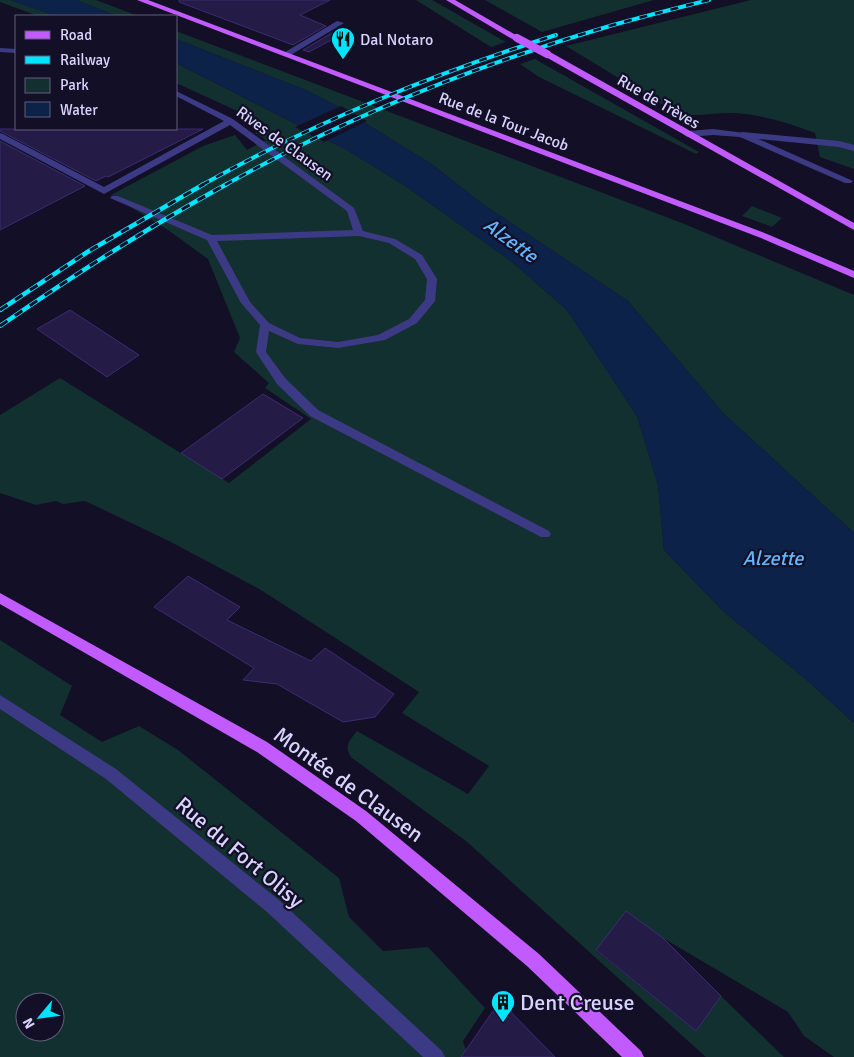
<svg xmlns="http://www.w3.org/2000/svg" width="854" height="1057" font-family="Signika,sans-serif">
  <rect width="100%" height="100%" fill="#130f26"/>
  <g fill="#12302f" fill-rule="evenodd">
    <polygon points="0,0 11,0 56,16 38,16 0,2"/>
    <polygon points="76,0 96,0 138,16 117,16"/>
    <polygon points="416,0 432,0 506,42 491,47"/>
    <polygon points="485,0 654,0 542,32"/>
    <path d="M751,0h103v169l-34,-12 -5,-24c-26,-10 -52,-18 -80,-20 -20,-1 -40,5 -59,0l-110,-67z"/>
    <polygon points="176,31 682,223 854,295 854,533 724,414 628,301 481,203 433,165 339,107 308,91 176,39"/>
    <polygon points="535,59 699,152 696,154 539,77 520,64"/>
    <path d="M176,63l171,87 60,37 104,74 56,49 70,106 21,69 6,65 59,61 86,71 45,41v334h-20l-30,-21 -16,-24 -125,-74 -37,-27 -30,40 100,80 25,-35 63,61h-78l-240,-216 -114,-83c-9,-11 -3,-17 5,-27l111,63 21,-28 -87,-53 17,-21 -158,-102 -94,-50 -82,-39 -22,3 -7,-3 -20,4 -36,-12v-78l60,-37 169,105 82,-64 -46,-31 4,-5 -35,-31 6,-14 -32,-79 -40,-29 -57,-35 92,-49 32,-11 12,15 19,-10 -11,-7 13,-8 -92,-42z"/>
    <polygon points="752,206 782,218 772,227 742,216"/>
    <path d="M0,640l72,46 -12,29 42,27 37,-16 39,24 161,128 10,39 34,34 45,-4 57,61 -22,33 5,16h-468zM25,1002h30v30h-30z"/>
  </g>
  <g fill="#0c2248">
    <polygon points="11,0 76,0 117,16 56,16"/>
    <polygon points="176,39 308,91 339,107 433,165 481,203 628,301 724,414 854,533 854,723 809,682 723,611 664,550 658,485 637,416 567,310 511,261 407,187 347,150 176,63"/>
  </g>
  <polygon fill="#130f26" points="341,106 367,121 324,142 295,127"/>
  <g fill="#241b47" stroke="#3b2d73">
    <polygon points="179,0 330,0 300,15 326,26 293,45 179,2"/>
    <polygon points="337,30 344,33 309,52 303,50"/>
    <polygon points="0,129 203,129 108,177 106,176 96,181 0,131"/>
    <polygon points="0,141 85,186 0,230"/>
    <polygon points="70,310 139,355 107,377 37,329"/>
    <polygon points="263,394 303,418 222,479 181,453"/>
    <polygon points="188,576 240,607 227,620 311,661 325,648 394,694 375,717 343,722 277,684 243,680 254,668 154,607"/>
    <polygon points="626,911 663,938 721,996 696,1031 596,950"/>
    <polygon points="500,1001 555,1057 461,1057"/>
  </g>
  <g fill="none" stroke-linecap="round" stroke-linejoin="round">
    <g fill="#3d3a85" fill-rule="evenodd">
      <polygon points="337,21 344,23 289,56 282,54"/>
      <polygon points="0,48 16,49 16,53 0,52"/>
      <path d="M176,91l57,28 121,89 9,23 32,8 27,16 15,24 -2,22 -18,22 -32,17 -47,8 -40,-4 -29,-13 -3,21 19,26 33,32 231,121 2,3 -2,3h-8l-231,-121 -33,-32 -21,-32 4,-27 -19,-22 -34,-63 -97,-42 2,-2h6l94,39 141,-5 -6,-19 -117,-86 -126,69 -104,-55v-6l3,1 101,53 120,-66 -48,-25zM359,236l30,7 26,16 12,20 -2,21 -16,19 -31,16 -40,7 -38,-4 -31,-15 -19,-21 -33,-61z"/>
      <polygon points="742,132 839,141 854,145 854,151 839,147 739,137 738,135"/>
    </g>
    <g fill="#3d3a85" fill-rule="evenodd">
      <polygon points="713,129 745,133 853,181 851,183 845,183 740,137 713,135 687,137 683,134 687,131"/>
      <polygon points="0,695 116,769 279,900 442,1051 445,1057 423,1057 267,912 106,779 0,709"/>
    </g>
    <g fill="#c25bff" fill-rule="evenodd">
      <polygon points="137,0 148,0 767,234 854,271 854,278 761,238"/>
      <polygon points="446,0 455,0 521,38 514,40"/>
      <polygon points="544,52 550,52 854,223 854,230 544,56"/>
      <polygon points="0,593 267,742 366,811 539,954 641,1051 644,1057 622,1057 527,966 356,821 257,752 0,604"/>
    </g>
    <g stroke="#00e5ff" stroke-width="4">
      <g id="rail-far1">
        <path d="M202,185c115,-64 229,-110 354,-150"/>
        <path d="M225,185c122,-68 254,-121 388,-160 32,-9 64,-17 96,-25"/>
      </g>
    </g>
    <g stroke="#00e5ff" stroke-width="4.5">
      <g id="rail">
        <polyline points="0,310 89,251 204,184"/>
        <path d="M0,326c74,-51 148,-99 227,-142"/>
      </g>
    </g>
    <use href="#rail-far1" stroke="#130f26" stroke-width="2.5" stroke-dasharray="8" stroke-linecap="butt"/>
    <use href="#rail" stroke="#130f26" stroke-width="3" stroke-dasharray="9" stroke-linecap="butt"/>
    <polyline stroke="#c25bff" stroke-width="8" points="517,38 547,54"/>
  </g>
  <defs>
    <g id="restaurant-pin" transform="scale(1.25)"><path d="M0 17L-7.5 6A9.5 9.5 0 1 1 7.5 6Z" fill="#00e5ff" stroke="#130f26"/><path d="M-5-6h1v4h1v-4h1v4h1v-4h1v5L-1.5 .5V6h-2V.5L-5-1ZM5-6V6H3V1.5H1.5Q1.5-4 5-6Z" fill="#111"/></g>
    <g id="building-pin" transform="scale(1.25)"><path d="M0 17L-7.5 6A9.5 9.5 0 1 1 7.5 6Z" fill="#00e5ff" stroke="#130f26"/><path d="M-4-6H4V6H1V3H-1V6H-4ZM-2.5-4.3h1.7v1.8h-1.7ZM.8-4.3h1.7v1.8H.8ZM-2.5-1h1.7V.8h-1.7ZM.8-1h1.7V.8H.8Z" fill="#111"/></g>
  </defs>
  <g fill-rule="evenodd">
    <use href="#restaurant-pin" x="343" y="39"/>
    <use href="#building-pin" x="503" y="1002"/>
  </g>
  <g text-anchor="middle" stroke-width="4.5" stroke-linejoin="round" paint-order="stroke">
    <g font-size="16" fill="#d9d4ff" stroke="#130f26" text-anchor="start">
      <text x="360" y="45">Dal Notaro</text>
    </g>
    <g font-size="16" fill="#d9d4ff" stroke="#130f26">
      <text transform="translate(659 101) rotate(30)" y="6">Rue de Trèves</text>
      <text transform="translate(504 121) rotate(21)" y="6">Rue de la Tour Jacob</text>
      <text transform="translate(285 143) rotate(36)" y="6">Rives de Clausen</text>
    </g>
    <g font-size="20" font-style="italic" fill="#62b6ff" stroke="#130f26">
      <text transform="translate(511 240) rotate(36)" y="7">Alzette</text>
      <text x="773" y="565">Alzette</text>
    </g>
    <g font-size="22" fill="#d9d4ff" stroke="#130f26">
      <text transform="translate(349 784) rotate(36)" y="8">Montée de Clausen</text>
      <text transform="translate(240 852) rotate(40)" y="8">Rue du Fort Olisy</text>
    </g>
    <g font-size="22" fill="#d9d4ff" stroke="#130f26" text-anchor="start">
      <text x="520" y="1010">Dent Creuse</text>
    </g>
  </g>
  <rect x="15" y="15" width="162" height="115" fill="#130f26" stroke="#625e7d"/>
  <rect x="25" y="31" width="25" height="8" fill="#c25bff" stroke="#625e7d"/>
  <text x="60" y="40" font-size="15" fill="#d9d4ff">Road</text>
  <rect x="25" y="56" width="25" height="8" fill="#00e5ff" stroke="#625e7d"/>
  <text x="60" y="65" font-size="15" fill="#d9d4ff">Railway</text>
  <rect x="25" y="78" width="25" height="15" fill="#12302f" stroke="#625e7d"/>
  <text x="60" y="90" font-size="15" fill="#d9d4ff">Park</text>
  <rect x="25" y="102" width="25" height="15" fill="#0c2248" stroke="#625e7d"/>
  <text x="60" y="115" font-size="15" fill="#d9d4ff">Water</text>
  <g transform="translate(40 1017) rotate(241)"><circle r="24" fill="#130f26" stroke="#625e7d"/>
  <path d="M0-4L9 19L0 12L-9 19Z" fill="#00e5ff"/>
  <text y="-8" font-size="14" font-weight="bold" text-anchor="middle" fill="#d9d4ff">N</text>
  </g>
</svg>
